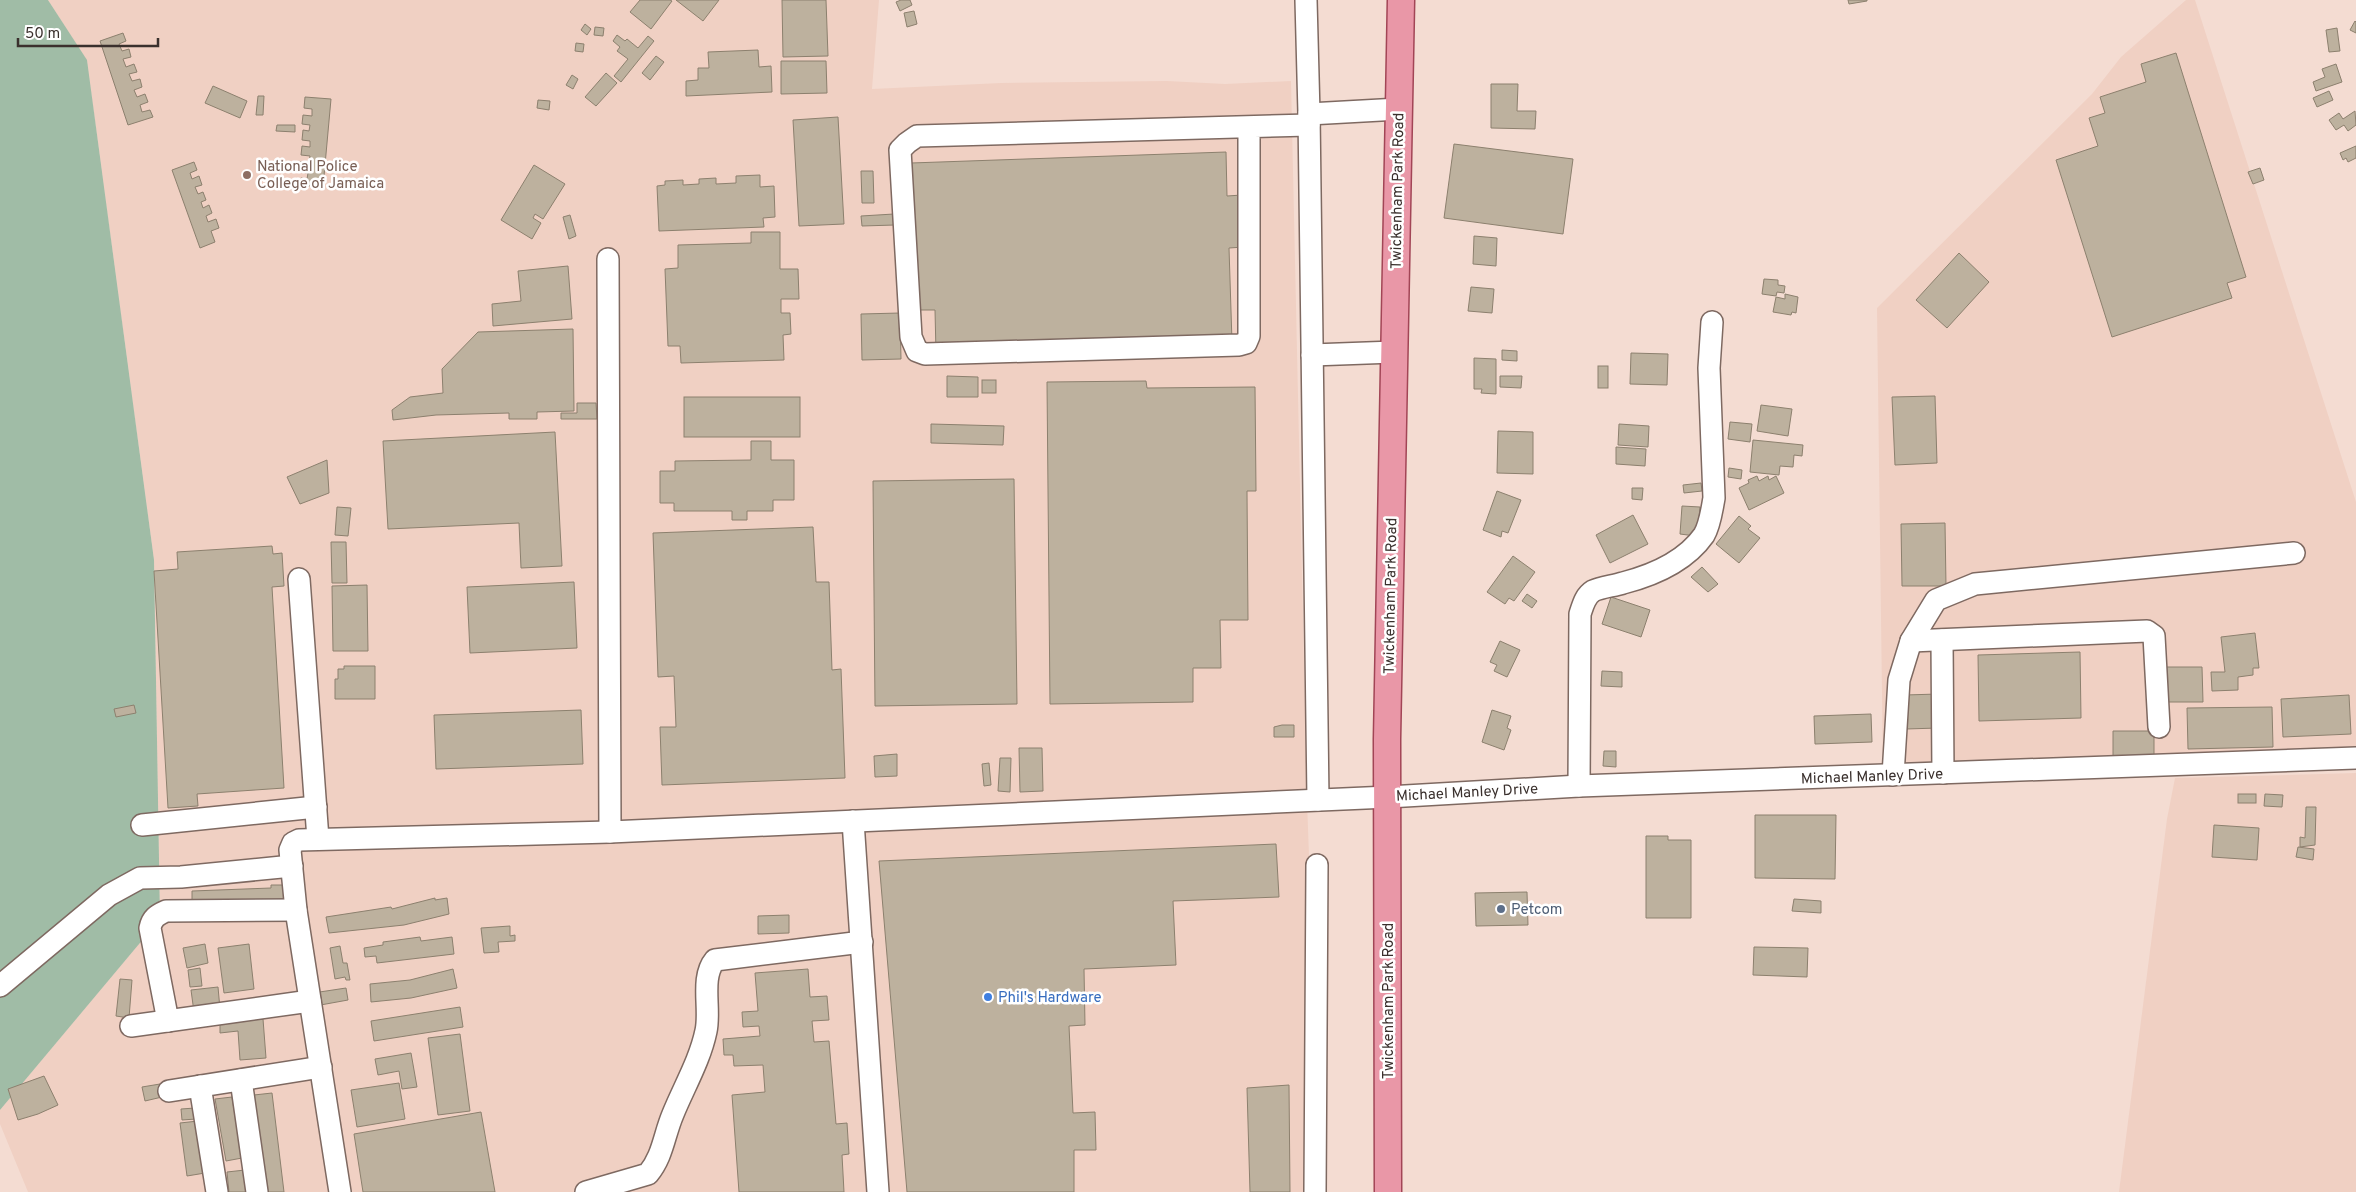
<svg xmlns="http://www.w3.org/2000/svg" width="2356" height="1192" font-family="Overpass,sans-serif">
  <rect width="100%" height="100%" fill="#f4dcd2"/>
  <g fill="#f0d0c3">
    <polygon points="48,0 879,0 872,89 1001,83 1167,81 1225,84 1291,81 1307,800 1321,1192 28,1192 0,1124 0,1110 160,919 154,560 87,61"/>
    <polygon points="2186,0 2195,0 2356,502 2356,754 1883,771 1877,308 2092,94 2121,57"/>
    <polygon points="2356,773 2356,1192 2119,1192 2167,819 2175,778"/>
  </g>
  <polygon fill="#a0bca6" points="0,0 48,0 87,60 154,560 160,919 0,1110"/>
  <g fill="#bdb19e" stroke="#8c806e">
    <polygon points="640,0 670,0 672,1 651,29 630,12"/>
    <polygon points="676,0 719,0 703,21"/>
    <polygon points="782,0 826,0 828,56 783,57"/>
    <polygon points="901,0 910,0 912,5 900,11 896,2"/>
    <polygon points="1848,0 1867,0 1867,1 1849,4"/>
    <polygon points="914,11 917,24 907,27 904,13"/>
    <polygon points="2355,21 2356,22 2356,33 2350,30"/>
    <polygon points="585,24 591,29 587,35 581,30"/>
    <polygon points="595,27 604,28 603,36 594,35"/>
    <polygon points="2337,28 2340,51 2329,52 2326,30"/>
    <polygon points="123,33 126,41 119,44 122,51 129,49 131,57 123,59 126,67 134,64 137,72 129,74 132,81 140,79 142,87 134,90 137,97 145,94 148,102 140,105 142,112 150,110 153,117 128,125 100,41"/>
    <polygon points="617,35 625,41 627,39 638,48 648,36 654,41 621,82 614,76 628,59 617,51 620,47 613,41"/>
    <polygon points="576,43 584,44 583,52 575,51"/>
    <polygon points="758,50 759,67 771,66 772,92 686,96 686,81 698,80 698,68 709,68 708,52"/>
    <polygon points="2176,53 2246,277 2227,283 2232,298 2112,337 2056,160 2098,146 2089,118 2105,113 2100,97 2146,82 2141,64"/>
    <polygon points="656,56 664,62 650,80 642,73"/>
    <polygon points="781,61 826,61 827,93 781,94"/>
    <polygon points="2336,64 2342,82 2316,91 2313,82 2325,77 2322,69"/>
    <polygon points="606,73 617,83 596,106 585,97"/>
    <polygon points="572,75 578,79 573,89 566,85"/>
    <polygon points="1491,84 1518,84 1517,111 1536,111 1535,129 1491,128"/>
    <polygon points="213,86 247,101 240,118 205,103"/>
    <polygon points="2329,91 2333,100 2317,107 2313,98"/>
    <polygon points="258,96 264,96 263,115 256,115"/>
    <polygon points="305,97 331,99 323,187 300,185 301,178 307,179 308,173 299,172 300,162 309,162 310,156 301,155 302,146 310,147 310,141 302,140 303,130 309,131 310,125 302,124 303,115 312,116 312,109 304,108"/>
    <polygon points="538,100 550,101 549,110 537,108"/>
    <polygon points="2355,111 2356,125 2348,131 2344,125 2336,130 2329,120 2339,113 2343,119"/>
    <polygon points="838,117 844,224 799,226 793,120"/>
    <polygon points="277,125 295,125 295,132 276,131"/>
    <polygon points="1454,144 1573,159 1563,234 1444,218"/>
    <polygon points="2356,146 2356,158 2348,162 2346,158 2343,160 2340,153"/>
    <polygon points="1226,152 1227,196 1242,195 1244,247 1229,248 1232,342 936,353 935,310 916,310 911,163"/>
    <polygon points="194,162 197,170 190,173 192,179 199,176 202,185 195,187 198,194 203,192 206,200 201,202 203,208 209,205 212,213 206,216 208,222 216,219 219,228 211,231 215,242 200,248 172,170"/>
    <polygon points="534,165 565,184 543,219 535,214 533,218 541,223 532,239 501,220"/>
    <polygon points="2260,168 2264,180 2253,184 2248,172"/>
    <polygon points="861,171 873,171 874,203 862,203"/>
    <polygon points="760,175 760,187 774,186 775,217 763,218 764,227 659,231 657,186 665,185 665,181 683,180 683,185 699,184 699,179 716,178 716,184 736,183 736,176"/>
    <polygon points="894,214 895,225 862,226 861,216"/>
    <polygon points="570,215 576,236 569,239 563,217"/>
    <polygon points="751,232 780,232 780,269 798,269 799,299 781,299 781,313 790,313 791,334 783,335 784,360 681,363 680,346 668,346 665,269 678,268 678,245 751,243"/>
    <polygon points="1474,236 1497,238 1496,266 1473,264"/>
    <polygon points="1959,253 1989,282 1947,328 1916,300"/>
    <polygon points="568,266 572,319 493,326 492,304 521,301 518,271"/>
    <polygon points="1764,279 1778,280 1778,285 1785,286 1784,293 1777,292 1776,296 1762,294"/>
    <polygon points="1471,287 1494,289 1492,313 1468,311"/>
    <polygon points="1785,294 1798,297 1796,313 1792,312 1791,315 1773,312 1776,297 1785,299"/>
    <polygon points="900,313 901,359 862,360 861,314"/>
    <polygon points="573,329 574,411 537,412 537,419 509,419 509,413 436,415 393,420 392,410 410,397 443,393 442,369 478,332"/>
    <polygon points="1502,350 1517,351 1517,361 1502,360"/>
    <polygon points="1631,353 1668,354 1667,385 1630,384"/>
    <polygon points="1474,358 1496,359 1496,394 1481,393 1482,389 1474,389"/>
    <rect x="1598" y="366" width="10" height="22"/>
    <polygon points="947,376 978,377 978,397 947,397"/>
    <polygon points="1500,376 1522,376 1521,388 1500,387"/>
    <rect x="982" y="380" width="14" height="13"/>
    <polygon points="1146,381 1147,388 1255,387 1256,491 1247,491 1248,620 1220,620 1221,668 1193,668 1193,702 1050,704 1047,382"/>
    <polygon points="1935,396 1937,463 1895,465 1892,397"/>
    <rect x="684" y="397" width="116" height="40"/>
    <polygon points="577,403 596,403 597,419 561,419 561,413 577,413"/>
    <polygon points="1761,405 1792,409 1788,436 1757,431"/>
    <polygon points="1730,422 1752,424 1750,442 1728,439"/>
    <polygon points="931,424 1004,426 1003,445 931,443"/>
    <polygon points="1619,424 1649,426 1648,447 1618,445"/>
    <polygon points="1498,431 1533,432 1533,474 1497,473"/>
    <polygon points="555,432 562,566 521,568 519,523 388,529 383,441"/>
    <polygon points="1753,440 1803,445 1802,456 1794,455 1793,467 1780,466 1779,475 1750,472"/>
    <polygon points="751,441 771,441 771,460 794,460 794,500 773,500 773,511 747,511 747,520 732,520 732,511 674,511 674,503 660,503 660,471 675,471 675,461 751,460"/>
    <polygon points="1616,447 1646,449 1645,466 1616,464"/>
    <polygon points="327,460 329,493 300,504 287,477"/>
    <polygon points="1729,468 1742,470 1741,479 1728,477"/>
    <polygon points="1757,476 1759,481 1768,476 1769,480 1776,476 1784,493 1749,510 1739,488 1749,483 1748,480"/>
    <polygon points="1014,479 1017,704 875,706 873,481"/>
    <polygon points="1701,483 1702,491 1684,493 1683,485"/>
    <polygon points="1632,488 1643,488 1642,500 1632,499"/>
    <polygon points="1497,491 1521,500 1508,533 1502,531 1501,537 1483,530"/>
    <polygon points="1682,506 1700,507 1698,530 1695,536 1680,534"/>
    <polygon points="337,507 351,508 348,536 335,535"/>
    <polygon points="1633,515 1648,544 1610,563 1596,535"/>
    <polygon points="1739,516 1751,526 1748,529 1760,538 1739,563 1716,544"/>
    <polygon points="1945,523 1946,586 1902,586 1901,524"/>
    <polygon points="813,527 816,582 829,582 832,670 841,669 845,778 662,785 660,727 676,727 674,676 658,677 653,533"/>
    <polygon points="331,542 346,542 347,583 332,583"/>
    <polygon points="272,546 273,554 282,553 284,586 272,587 284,788 197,794 198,806 168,808 154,571 178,569 177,552"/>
    <polygon points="1513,556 1535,572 1514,601 1509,598 1505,604 1487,592"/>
    <polygon points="1702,567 1718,584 1708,592 1691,577"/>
    <polygon points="574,582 577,648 470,653 467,587"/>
    <polygon points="367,585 368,651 333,651 332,586"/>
    <polygon points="1527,594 1537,601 1532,608 1522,601"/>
    <polygon points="1611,597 1650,610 1641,637 1602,624"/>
    <polygon points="2255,633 2259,668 2253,668 2253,675 2238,677 2238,690 2212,691 2211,672 2225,672 2221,637"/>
    <polygon points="1500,641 1520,650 1507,677 1494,671 1497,665 1490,662"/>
    <polygon points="2080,652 2081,718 1979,721 1978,655"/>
    <polygon points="344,666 375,666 375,699 335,699 335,679 338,679 338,669 344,669"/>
    <polygon points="2166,667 2202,667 2203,702 2166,702"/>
    <polygon points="1602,671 1622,672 1622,687 1601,686"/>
    <polygon points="1938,694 1938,728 1906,729 1905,695"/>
    <polygon points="2349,695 2351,734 2283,737 2281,699"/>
    <polygon points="134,705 136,713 116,717 114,709"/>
    <polygon points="2272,707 2273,747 2188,749 2187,708"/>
    <polygon points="581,710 583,764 436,769 434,715"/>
    <polygon points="1492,710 1511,716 1507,728 1511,730 1504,750 1482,742"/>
    <polygon points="1871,714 1872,742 1815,744 1814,716"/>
    <polygon points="1282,725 1294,725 1294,737 1274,737 1274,727"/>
    <polygon points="2113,731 2154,731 2154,757 2113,756"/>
    <polygon points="1019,748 1042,748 1043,791 1020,792"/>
    <polygon points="1604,751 1616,751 1616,767 1603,766"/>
    <polygon points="897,754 897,776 875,777 874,756"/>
    <polygon points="1000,758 1011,758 1010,792 998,791"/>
    <polygon points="989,763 991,785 984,786 982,764"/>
    <rect x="2238" y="794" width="18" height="9"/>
    <polygon points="2265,794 2283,795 2282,807 2264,806"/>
    <polygon points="2306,807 2316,807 2315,845 2300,847 2300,837 2305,838"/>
    <polygon points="1755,815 1836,815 1835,879 1755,878"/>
    <polygon points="2214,825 2259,828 2257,860 2212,857"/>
    <polygon points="1646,836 1668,836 1668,840 1691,840 1691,918 1646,918"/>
    <polygon points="1276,844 1279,897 1173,901 1176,965 1084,969 1085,1025 1069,1026 1073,1113 1095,1112 1096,1150 1074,1150 1074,1192 907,1192 879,861"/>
    <polygon points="2298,847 2314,849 2313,860 2296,857"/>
    <polygon points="271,885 284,885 285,905 192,906 192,891 271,888"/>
    <polygon points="1527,892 1528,925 1476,926 1475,893"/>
    <polygon points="435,898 435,900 447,898 449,914 404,925 329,933 326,917 391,907 392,909"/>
    <polygon points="1794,899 1821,901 1821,913 1792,911"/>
    <polygon points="789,915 789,933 758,934 758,916"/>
    <polygon points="510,926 510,936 515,935 515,941 498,942 499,952 484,953 481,928"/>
    <polygon points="420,937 421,941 452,937 454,954 377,963 376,956 365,957 364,948 383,945 383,942"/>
    <polygon points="205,944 208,963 187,968 183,948"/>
    <polygon points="249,944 254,989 224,993 218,948"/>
    <polygon points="340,946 343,963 347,963 350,980 346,980 345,977 335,979 330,948"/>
    <polygon points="1754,947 1808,948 1807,977 1753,975"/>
    <polygon points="200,968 202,986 190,987 188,970"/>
    <polygon points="453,969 457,988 411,998 371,1002 370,984 410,980"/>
    <polygon points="808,969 810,997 827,996 829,1020 812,1021 814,1042 829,1041 836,1124 847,1123 849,1154 842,1155 844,1192 739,1192 732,1095 765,1092 763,1065 734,1066 733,1055 724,1055 723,1039 760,1036 759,1026 743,1027 742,1012 758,1011 755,973"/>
    <polygon points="120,979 132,980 129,1018 116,1016"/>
    <polygon points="218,987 220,1009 194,1012 191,990"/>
    <polygon points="346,988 348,1000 315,1006 313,993"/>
    <polygon points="460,1007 463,1027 374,1041 371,1021"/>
    <polygon points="263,1019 266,1058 240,1060 238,1031 220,1033 220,1023"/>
    <polygon points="460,1034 470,1111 438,1115 428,1038"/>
    <polygon points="411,1053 417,1087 402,1089 399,1071 378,1075 375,1059"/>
    <polygon points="44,1076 58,1105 38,1114 18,1120 8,1089"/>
    <polygon points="399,1083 405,1119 357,1127 351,1090"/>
    <polygon points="160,1084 162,1097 145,1101 142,1087"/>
    <polygon points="1289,1085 1290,1192 1250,1192 1247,1088"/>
    <polygon points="272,1093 284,1192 267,1192 254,1095"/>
    <polygon points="232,1097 242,1158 226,1161 215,1099"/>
    <polygon points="195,1108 196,1119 182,1120 181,1109"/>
    <polygon points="481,1112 495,1192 363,1192 354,1134"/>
    <polygon points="198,1121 205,1173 187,1176 180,1123"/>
    <polygon points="245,1170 247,1192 229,1192 227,1172"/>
  </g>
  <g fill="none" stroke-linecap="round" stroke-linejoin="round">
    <g stroke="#7e6961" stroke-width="24">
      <g id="minor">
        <polyline points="1306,0 1309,114 1318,800"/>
        <polyline points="1309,114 1399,109"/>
        <polyline points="1249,127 1249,336 1246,343 1239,345 925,354 917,351 911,337 900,150 907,143 917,136 1309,125"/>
        <polyline points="608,259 610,832"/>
        <polyline points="1312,355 1394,352"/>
        <polyline points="299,579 318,839"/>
        <polyline points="1942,640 1943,773"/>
        <polyline points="1911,641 2147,631 2154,636 2159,727"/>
        <polyline points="1893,775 1899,680 1911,641 1936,600 1975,584 2294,553"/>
        <path d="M1579,786l1,-172c3,-9 5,-18 13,-23 8,-4 21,-5 30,-8 31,-8 62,-21 81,-48 6,-10 8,-26 10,-37l-5,-130 3,-46"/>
        <polyline points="853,821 878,1192"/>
        <polyline points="142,825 316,807"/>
        <polyline points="0,986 109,895 140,878 181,877 292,866"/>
        <path d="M168,1021l-18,-93c2,-10 7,-13 16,-17l130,-1"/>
        <polyline points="131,1026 310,1001"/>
        <polyline points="241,1080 257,1192"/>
        <polyline points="200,1086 217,1192"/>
        <polyline points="169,1091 321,1067"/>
        <polyline points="340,1192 296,910 290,850 293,843 299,840 610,832 1388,797 1579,786 2356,758"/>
        <path d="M586,1192l62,-18c15,-18 16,-39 25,-60 11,-27 27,-54 33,-83 5,-22 -6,-53 9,-71l147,-18"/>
        <polyline points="1315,1192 1317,865"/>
      </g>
    </g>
    <g stroke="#a24556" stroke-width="29">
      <polyline id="major" points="1388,1192 1387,739 1401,0"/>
    </g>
    <use href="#minor" stroke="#fff" stroke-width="21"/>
    <use href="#major" stroke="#e997a7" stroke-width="26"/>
  </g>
  <circle fill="#8d6e63" stroke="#fff" stroke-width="2" cx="247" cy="175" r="5"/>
  <circle fill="#5c6f8a" stroke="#fff" stroke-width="2" cx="1501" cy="909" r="5"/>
  <circle fill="#3f7fe0" stroke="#fff" stroke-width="2" cx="988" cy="997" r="5"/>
  <g text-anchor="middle" stroke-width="5" stroke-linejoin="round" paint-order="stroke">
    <g font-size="15" fill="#785e54" stroke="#fff" text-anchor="start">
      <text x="257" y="171">National Police<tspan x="257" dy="17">College of Jamaica</tspan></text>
    </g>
    <g font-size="15" fill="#3a302d" stroke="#fff">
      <text transform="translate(1397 191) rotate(-89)" y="5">Twickenham Park Road</text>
      <text transform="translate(1390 596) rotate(-89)" y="5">Twickenham Park Road</text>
      <text transform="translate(1872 776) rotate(-2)" y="5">Michael Manley Drive</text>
      <text transform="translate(1467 792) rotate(-3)" y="5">Michael Manley Drive</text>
      <text transform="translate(1388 1001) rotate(-90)" y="5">Twickenham Park Road</text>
    </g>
    <g font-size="15" fill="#4e5e75" stroke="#fff" text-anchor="start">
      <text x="1511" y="914">Petcom</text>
    </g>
    <g font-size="15" fill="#366cbe" stroke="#fff" text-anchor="start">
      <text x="998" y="1002">Phil's Hardware</text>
    </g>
  </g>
  <path d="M18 38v8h140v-8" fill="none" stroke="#3a302d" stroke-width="2.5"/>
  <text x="25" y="38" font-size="15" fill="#3a302d" stroke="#ffffff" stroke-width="4" paint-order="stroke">50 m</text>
</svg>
